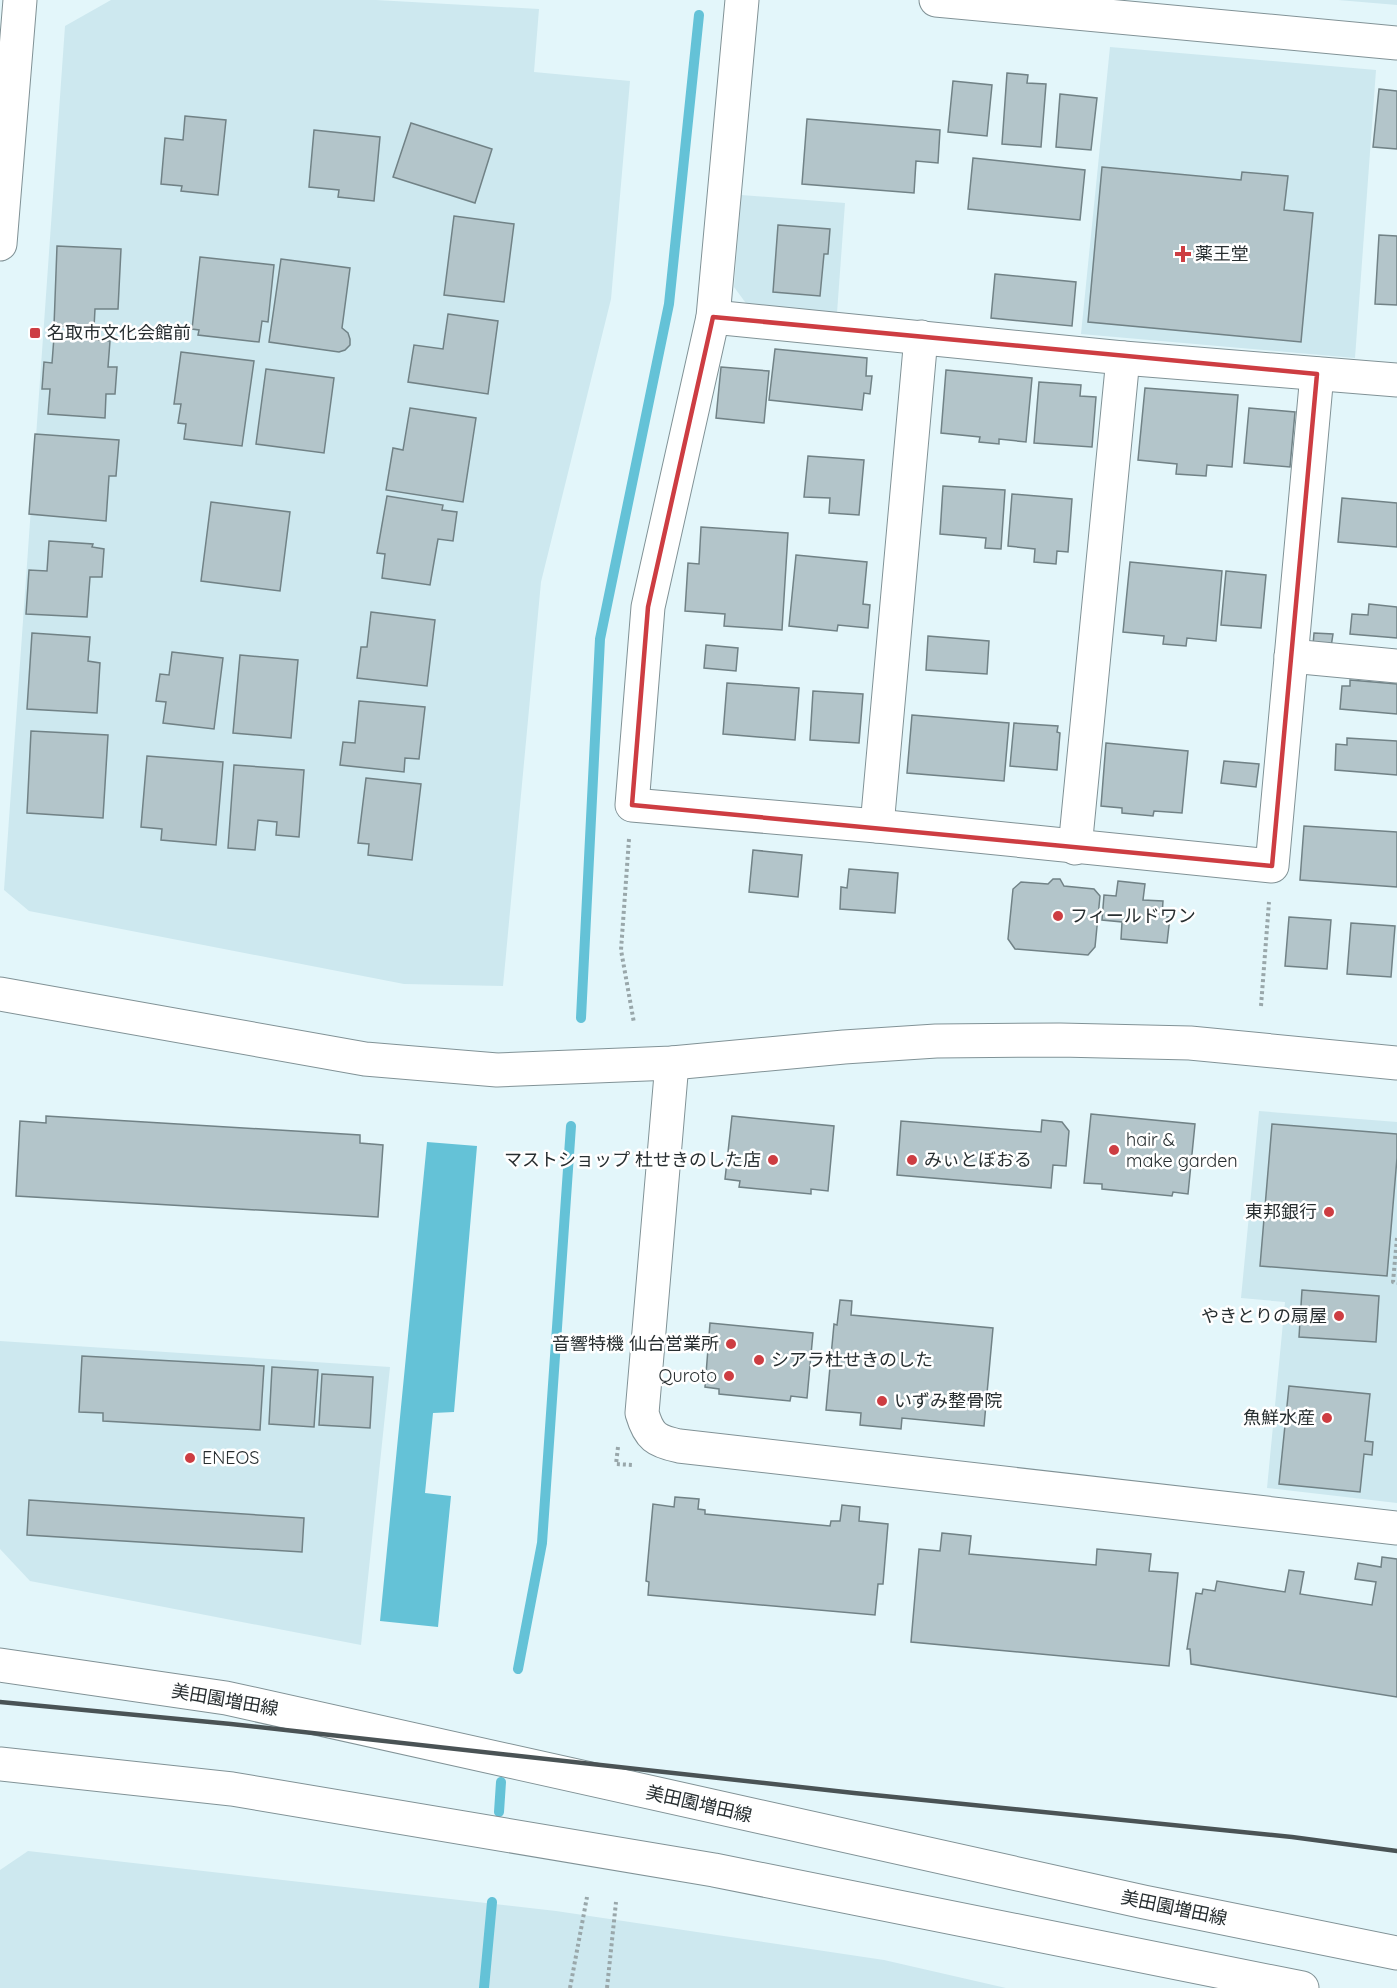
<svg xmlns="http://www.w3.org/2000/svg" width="1397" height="1988" font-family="Quicksand,'Noto Sans JP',sans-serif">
  <rect width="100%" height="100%" fill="#e3f6fa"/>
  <g fill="#cde8ef">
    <polygon points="111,0 376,0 539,9 534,72 630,81 611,299 541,582 503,986 404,984 29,911 4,890 65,26"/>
    <polygon points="1338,0 1397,0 1397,5"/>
    <polygon points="1110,47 1376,70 1355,358 1081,334"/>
    <polygon points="741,195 845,203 837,313 748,306 734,287"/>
    <polygon points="1259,1111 1397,1122 1397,1503 1267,1488 1285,1302 1241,1298"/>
    <polygon points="0,1341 390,1367 361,1645 30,1581 0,1549"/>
    <polygon points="28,1851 556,1911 884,1960 1006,1988 0,1988 0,1870"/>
  </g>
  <polygon fill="#64c2d7" points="427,1142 477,1146 454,1412 433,1413 425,1493 451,1496 438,1627 380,1621"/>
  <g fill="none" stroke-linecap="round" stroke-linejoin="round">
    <g stroke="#64c2d7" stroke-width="10">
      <polyline points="581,1018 600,639 669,304 699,15"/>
      <polyline points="518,1669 542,1543 571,1126"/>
      <polyline points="499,1812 501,1782"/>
      <polyline points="484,1988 492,1902"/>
    </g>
  </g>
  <g fill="#b3c5ca" stroke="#718286" stroke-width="1.5">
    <polygon points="1007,73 1028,75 1027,83 1046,84 1041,147 1002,144"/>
    <polygon points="953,81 992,85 987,136 948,132"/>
    <polygon points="1379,89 1397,91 1397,149 1373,147"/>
    <polygon points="1060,94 1097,98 1091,150 1056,147"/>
    <polygon points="185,116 226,120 218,195 181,191 182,186 161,184 165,138 183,140"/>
    <polygon points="807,119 940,130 938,163 916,161 914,193 802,184"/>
    <polygon points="411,123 492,149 475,203 393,177"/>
    <polygon points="314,130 380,137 374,201 338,197 339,190 309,187"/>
    <polygon points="973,158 1085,170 1080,220 968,209"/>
    <polygon points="1102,167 1241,180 1242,172 1288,176 1284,210 1313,213 1301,342 1088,322"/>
    <polygon points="454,216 514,224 504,302 444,295"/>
    <polygon points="778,225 830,229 828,254 824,254 820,296 773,292"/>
    <polygon points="1379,235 1397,236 1397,305 1375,304"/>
    <polygon points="57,246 121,249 118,309 95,309 94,328 54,326"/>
    <polygon points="200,257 274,265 268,322 262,321 259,342 198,335 199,330 192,329"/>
    <polygon points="281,259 350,268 342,328 348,333 350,339 350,345 345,350 339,352 269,342"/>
    <polygon points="995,274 1076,282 1072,326 991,318"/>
    <polygon points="448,314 498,321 488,394 408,382 414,345 443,349"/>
    <polygon points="54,337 110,341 108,367 117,367 115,394 106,394 105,418 48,414 50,389 42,389 44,362 52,363"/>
    <polygon points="775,349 867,358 866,376 872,376 870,394 864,393 862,410 769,400"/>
    <polygon points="181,352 254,361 242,446 184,439 186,424 178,423 181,404 174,404"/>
    <polygon points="721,367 769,371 764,423 716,418"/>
    <polygon points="266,369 334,378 324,453 256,444"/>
    <polygon points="946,370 1032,378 1026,442 999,439 999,444 979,442 980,437 941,433"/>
    <polygon points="1039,382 1081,385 1080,396 1096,397 1092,447 1034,443"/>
    <polygon points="1145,388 1238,395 1232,467 1207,465 1206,476 1176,474 1177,464 1138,460"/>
    <polygon points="410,408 476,418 463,502 386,490 393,448 403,450"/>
    <polygon points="1249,408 1295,412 1290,467 1244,463"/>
    <polygon points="35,434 119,440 116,476 109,476 106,521 29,514"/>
    <polygon points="808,456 864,460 859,515 829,513 830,498 804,497"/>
    <polygon points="943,486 1005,490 1001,549 985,548 986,538 940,534"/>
    <polygon points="1012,494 1072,499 1068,552 1057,551 1056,564 1034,562 1035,549 1008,546"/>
    <polygon points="387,496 443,505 442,510 457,512 453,541 438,539 430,585 382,578 385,554 377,553"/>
    <polygon points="1342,498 1397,503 1397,547 1338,542"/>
    <polygon points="211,502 290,512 280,591 201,581"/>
    <polygon points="701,527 788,533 782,630 724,626 725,614 685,611 688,563 699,564"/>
    <polygon points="49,541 93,544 92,547 104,549 102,577 90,577 87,617 26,614 29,570 47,571"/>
    <polygon points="796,555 867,562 863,604 870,605 868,628 838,625 837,631 789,626"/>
    <polygon points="1130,562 1222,571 1216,641 1187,638 1186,646 1163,644 1164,636 1123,632"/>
    <polygon points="1226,571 1266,575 1261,628 1221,625"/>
    <polygon points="1369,604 1397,607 1397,638 1350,634 1352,614 1368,615"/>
    <polygon points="371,612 435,620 427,686 357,678 361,647 367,647"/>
    <polygon points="32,633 90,637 88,661 100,663 97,713 27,709"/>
    <polygon points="1314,633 1333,634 1331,647 1313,645"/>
    <polygon points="928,636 989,641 987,674 926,670"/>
    <polygon points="706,645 738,648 736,671 704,668"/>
    <polygon points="172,652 223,658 214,729 163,723 166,702 156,701 160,674 169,675"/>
    <polygon points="240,655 298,660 291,738 233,733"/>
    <polygon points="1350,680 1397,684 1397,714 1340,709 1342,686 1350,686"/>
    <polygon points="727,683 799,688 795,740 723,734"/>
    <polygon points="813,691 863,694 859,743 810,740"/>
    <polygon points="359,701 425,707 419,759 405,758 404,772 340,765 343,742 355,743"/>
    <polygon points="912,715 1009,723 1004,781 907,773"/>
    <polygon points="1014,723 1058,726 1057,732 1060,733 1057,770 1010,766"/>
    <polygon points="31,731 108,735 103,818 27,813"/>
    <polygon points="1347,738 1397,741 1397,775 1335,770 1336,744 1347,745"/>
    <polygon points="1106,743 1188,751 1182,813 1154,811 1153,816 1122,813 1122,808 1101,806"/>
    <polygon points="147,756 223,762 216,845 161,840 162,829 141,827"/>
    <polygon points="1224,761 1259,764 1256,787 1221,783"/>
    <polygon points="234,765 304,770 299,837 276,835 277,822 258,820 255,850 228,848"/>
    <polygon points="366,778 421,784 412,860 368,855 369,844 358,843"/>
    <polygon points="1304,826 1397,832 1397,887 1300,880"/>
    <polygon points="753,850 802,855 798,897 749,892"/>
    <polygon points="849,869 898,873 895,913 840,909 841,887 847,888"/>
    <polygon points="1053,879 1060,879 1064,886 1094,889 1100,896 1095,947 1088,955 1015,949 1008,939 1013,889 1021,882 1048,884"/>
    <polygon points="1118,881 1145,884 1143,900 1163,901 1162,916 1170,917 1167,943 1121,939 1122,922 1102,920 1104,895 1116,896"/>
    <polygon points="1289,917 1331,920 1327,969 1285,966"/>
    <polygon points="1351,923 1395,926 1391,977 1347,974"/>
    <polygon points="1091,1114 1195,1124 1188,1194 1173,1192 1172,1196 1102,1189 1102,1184 1084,1183"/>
    <polygon points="46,1116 360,1135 360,1143 383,1145 378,1217 16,1196 20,1121 46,1123"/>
    <polygon points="732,1116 834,1126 828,1191 811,1189 811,1194 739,1187 740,1181 725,1179"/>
    <polygon points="1042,1120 1062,1122 1069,1131 1066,1166 1053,1165 1051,1188 897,1175 901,1121 1041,1132"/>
    <polygon points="1272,1124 1397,1134 1397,1158 1387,1276 1260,1266"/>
    <polygon points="1302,1290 1379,1296 1376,1342 1299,1337"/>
    <polygon points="840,1300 852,1301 851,1315 993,1328 984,1426 902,1418 901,1429 860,1425 861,1413 826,1410 834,1324 837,1325"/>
    <polygon points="710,1323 813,1333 807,1398 791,1396 790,1401 719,1394 719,1389 705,1387"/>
    <polygon points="82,1356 264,1366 260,1430 103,1421 103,1413 79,1412"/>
    <polygon points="272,1367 318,1370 314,1427 269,1424"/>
    <polygon points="322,1374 373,1377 370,1428 319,1425"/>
    <polygon points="1289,1386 1370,1394 1365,1441 1373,1442 1372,1455 1364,1454 1360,1492 1279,1484"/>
    <polygon points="675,1497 699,1499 698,1509 705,1510 705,1514 830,1526 831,1521 840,1521 842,1505 860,1507 859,1521 888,1524 883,1584 878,1584 875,1615 648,1595 649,1582 646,1581 653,1504 674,1507"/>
    <polygon points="29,1500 304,1518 302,1552 27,1535"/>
    <polygon points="942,1533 971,1536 969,1554 1096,1565 1097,1549 1151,1554 1149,1571 1178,1573 1169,1666 911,1642 919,1549 940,1551"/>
    <polygon points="1382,1557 1397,1559 1397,1697 1191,1664 1190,1649 1187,1649 1196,1593 1202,1594 1203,1589 1215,1591 1217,1581 1285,1592 1289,1570 1304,1572 1300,1594 1372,1605 1376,1582 1355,1579 1358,1563 1381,1567"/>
  </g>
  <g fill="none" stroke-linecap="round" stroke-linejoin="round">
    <g stroke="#819296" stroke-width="35">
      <g id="minor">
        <polyline points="742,0 713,317 648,607 632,805 877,826 1272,866 1317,374"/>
        <polyline points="936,0 1397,43"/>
        <polyline points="0,244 20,0"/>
        <polyline points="713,317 1123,358 1397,380"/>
        <polyline points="1291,656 1397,666"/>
        <polyline points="877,826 921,337"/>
        <polyline points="1075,848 1123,358"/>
        <polyline points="0,994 365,1059 497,1070 672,1063 844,1047 936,1041 1060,1040 1190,1043 1397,1063"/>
        <path d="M672,1063l-30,350c7,24 14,28 37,33l718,82"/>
      </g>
    </g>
    <g stroke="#819296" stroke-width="35">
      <g id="major">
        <polyline points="0,1665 226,1698 1144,1902 1397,1953"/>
        <polyline points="0,1764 232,1789 714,1870 1302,1988"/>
      </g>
    </g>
    <g stroke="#99a7aa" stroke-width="4" stroke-dasharray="3 3" stroke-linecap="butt">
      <polyline points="629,839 621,950 634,1023"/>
      <polyline points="1261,1006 1269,902"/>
      <polyline points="1397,1238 1393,1282 1397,1283"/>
      <polyline points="618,1447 616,1464 633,1465"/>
      <polyline points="570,1988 587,1897"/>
      <polyline points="607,1988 616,1902"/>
    </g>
    <use href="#minor" stroke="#fff" stroke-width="33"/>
    <use href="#major" stroke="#fff" stroke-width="33"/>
    <polyline stroke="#4a5355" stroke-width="4.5" points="0,1702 231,1724 854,1793 1292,1837 1397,1851"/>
  </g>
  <path fill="none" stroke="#cd3d42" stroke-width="4.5" stroke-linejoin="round" d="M713,317l604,57 -45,492 -640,-61 16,-198z"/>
  <g fill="#cd3d42" stroke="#fff" stroke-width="2">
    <path d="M1180 245h6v6h6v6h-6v6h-6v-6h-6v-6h6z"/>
    <rect x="29" y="327" width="12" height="12" rx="3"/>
    <circle cx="1058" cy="916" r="6"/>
    <circle cx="1114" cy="1150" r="6"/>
    <circle cx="773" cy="1160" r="6"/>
    <circle cx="912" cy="1160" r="6"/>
    <circle cx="1329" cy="1212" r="6"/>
    <circle cx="1339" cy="1316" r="6"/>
    <circle cx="731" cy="1344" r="6"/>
    <circle cx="759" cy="1360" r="6"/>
    <circle cx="729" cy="1376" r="6"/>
    <circle cx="882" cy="1401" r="6"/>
    <circle cx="1327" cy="1418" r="6"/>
    <circle cx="190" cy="1458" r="6"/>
  </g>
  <g text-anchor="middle" stroke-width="5" stroke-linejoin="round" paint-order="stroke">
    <g font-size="18" fill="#272e30" stroke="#fff" text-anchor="start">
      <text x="1195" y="260">薬王堂</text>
      <text x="47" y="339">名取市文化会館前</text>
      <text x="1070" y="922">フィールドワン</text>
      <text x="1126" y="1146">hair &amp;<tspan x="1126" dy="21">make garden</tspan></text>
      <text x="761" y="1166" text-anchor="end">マストショップ 杜せきのした店</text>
      <text x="924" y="1166">みぃとぼおる</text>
      <text x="1317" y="1218" text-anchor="end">東邦銀行</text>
      <text x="1327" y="1322" text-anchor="end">やきとりの扇屋</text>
      <text x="719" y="1350" text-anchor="end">音響特機 仙台営業所</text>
      <text x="771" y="1366">シアラ杜せきのした</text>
      <text x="717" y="1382" text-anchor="end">Quroto</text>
      <text x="894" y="1407">いずみ整骨院</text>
      <text x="1315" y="1424" text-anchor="end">魚鮮水産</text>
      <text x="202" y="1464">ENEOS</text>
    </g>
    <g font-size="18" fill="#272e30" stroke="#fff">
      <text transform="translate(225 1700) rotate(10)" y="6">美田園増田線</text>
      <text transform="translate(699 1804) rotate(13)" y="6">美田園増田線</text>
      <text transform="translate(1174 1908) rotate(12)" y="6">美田園増田線</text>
    </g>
  </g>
</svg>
